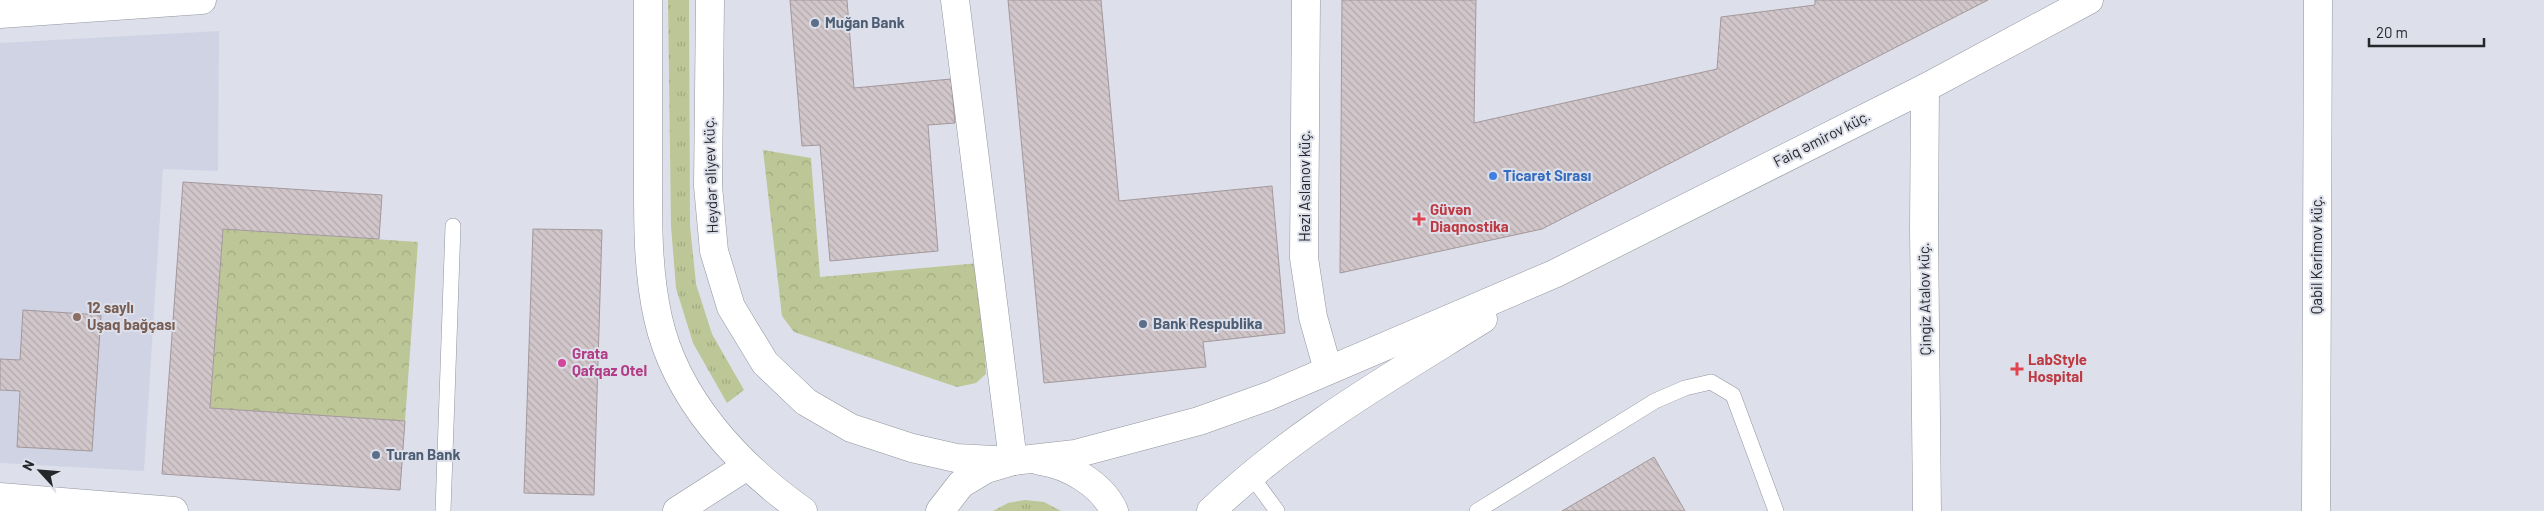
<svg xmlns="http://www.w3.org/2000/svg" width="2544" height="511" font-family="Barlow,sans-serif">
  <defs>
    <pattern id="grass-tufts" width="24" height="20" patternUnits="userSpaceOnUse" patternTransform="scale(1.25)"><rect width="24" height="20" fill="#bcc696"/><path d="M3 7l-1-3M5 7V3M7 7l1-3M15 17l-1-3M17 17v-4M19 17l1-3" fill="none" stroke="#a1aa81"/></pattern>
    <pattern id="park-crowns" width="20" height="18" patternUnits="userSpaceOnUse" patternTransform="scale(1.25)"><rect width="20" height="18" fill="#bcc696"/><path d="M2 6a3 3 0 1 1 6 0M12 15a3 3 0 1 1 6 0" fill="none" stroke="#a1aa81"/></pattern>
    <pattern id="building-back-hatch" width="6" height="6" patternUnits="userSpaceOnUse" patternTransform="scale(1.25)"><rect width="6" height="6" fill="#d1c6ca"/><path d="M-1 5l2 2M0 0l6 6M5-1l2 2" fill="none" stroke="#b3aaae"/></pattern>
  </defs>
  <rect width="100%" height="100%" fill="#dde0ea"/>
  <polygon fill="#cfd3e4" points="219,31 218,171 163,169 144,471 0,463 0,43"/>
  <g fill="url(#grass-tufts)">
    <polygon points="668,0 689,0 690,226 696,284 712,334 744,390 727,403 693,343 676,288 671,226"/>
    <polygon points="1025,500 1044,502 1061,511 993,511 1008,503"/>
  </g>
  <g fill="url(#park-crowns)">
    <polygon points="763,150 811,158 820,277 980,263 986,374 976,383 957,387 794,332 782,316"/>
    <polygon points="223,229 418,242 405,421 210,408"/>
  </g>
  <g fill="url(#building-back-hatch)" stroke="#a3989c">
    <polygon points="790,0 847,0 854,88 951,79 955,123 928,125 938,251 830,261 820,145 802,146"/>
    <polygon points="1008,0 1101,0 1119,201 1272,186 1285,333 1203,342 1206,367 1044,383"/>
    <polygon points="1342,0 1476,0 1474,123 1717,69 1721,17 1815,5 1815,0 1988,0 1542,229 1340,273"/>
    <polygon points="183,182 382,195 379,239 223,229 210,408 405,421 400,490 162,474"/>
    <polygon points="533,229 602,230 594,495 524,493"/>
    <polygon points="23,310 101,315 92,451 17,447 20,391 0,390 0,359 20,360"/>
    <polygon points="1654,457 1685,511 1562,511"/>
  </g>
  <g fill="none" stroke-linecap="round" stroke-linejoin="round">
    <g stroke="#92959e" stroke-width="16">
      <g id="lane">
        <polyline points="1250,474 1277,511"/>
        <polyline points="443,511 453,226"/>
        <polyline points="1477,511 1655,401 1685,388 1711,382 1733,395 1776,511"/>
      </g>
    </g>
    <g stroke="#92959e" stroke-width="29">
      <g id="street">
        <polyline points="955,0 1013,461"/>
        <polyline points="1306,0 1304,258 1313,317 1328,370"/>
        <polyline points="0,14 202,0"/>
        <polyline points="1925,88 1924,229 1927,511"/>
        <polyline points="0,497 174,511"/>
        <polyline points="677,511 747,466"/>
        <polyline points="2316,511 2318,0"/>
      </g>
    </g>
    <g stroke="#92959e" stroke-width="29">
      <g id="secondary">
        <path d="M648,0c0,56 0,111 0,167 0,51 -1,102 10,151 18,81 80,147 145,193"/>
        <polyline points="710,0 708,186 714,251 731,307 765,363 806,402 851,428 912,448 956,458 1013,461"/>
      </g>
    </g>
    <g stroke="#92959e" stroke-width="29">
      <g id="highway">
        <path d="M1040,461c28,4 62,23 74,50"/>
        <polyline points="940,511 961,484 986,469 1013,461 1075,454 1199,421 1269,396 1554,274 1925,88 2089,0"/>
        <path d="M1211,511c83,-79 176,-132 272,-192"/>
      </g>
    </g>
    <use href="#lane" stroke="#fff" stroke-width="15"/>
    <use href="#street" stroke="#fff" stroke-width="28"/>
    <use href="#secondary" stroke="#fff" stroke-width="28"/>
    <use href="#highway" stroke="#fff" stroke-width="28"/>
  </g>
  <g fill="#5c6f8a" stroke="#dde0ea" stroke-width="2">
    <circle cx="815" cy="23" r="5"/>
    <circle cx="1143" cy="324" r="5"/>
    <circle cx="376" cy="455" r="5"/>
  </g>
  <circle fill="#3f7fe0" stroke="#dde0ea" stroke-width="2" cx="1493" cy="176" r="5"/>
  <g fill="#e0444e" stroke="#dde0ea" stroke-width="2">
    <path d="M1416.5 211.5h5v5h5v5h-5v5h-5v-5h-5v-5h5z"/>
    <path d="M2014.5 361.5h5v5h5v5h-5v5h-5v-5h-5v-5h5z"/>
  </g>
  <circle fill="#8d6e63" stroke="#dde0ea" stroke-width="2" cx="77" cy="317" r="5"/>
  <circle fill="#d1479c" stroke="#dde0ea" stroke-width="2" cx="562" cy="363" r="5"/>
  <g text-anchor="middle" stroke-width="4" stroke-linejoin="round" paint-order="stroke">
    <g font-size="15" font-weight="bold" fill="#4e5e75" stroke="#dde0ea" text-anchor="start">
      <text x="825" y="28">Muğan Bank</text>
      <text x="1153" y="329">Bank Respublika</text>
      <text x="386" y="460">Turan Bank</text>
    </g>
    <g font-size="15" fill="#26272b" stroke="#dde0ea">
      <text transform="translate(1822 139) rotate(-27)" y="5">Faiq Əmirov küç.</text>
      <text transform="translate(711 175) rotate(-92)" y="5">Heydər Əliyev küç.</text>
      <text transform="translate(1305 186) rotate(-90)" y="5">Həzi Aslanov küç.</text>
      <text transform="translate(2317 255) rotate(-90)" y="5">Qabil Kərimov küç.</text>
      <text transform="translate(1925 299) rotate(-91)" y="5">Çingiz Atalov küç.</text>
    </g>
    <g font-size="15" font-weight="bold" fill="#366cbe" stroke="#dde0ea" text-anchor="start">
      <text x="1503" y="181">Ticarət Sırası</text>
    </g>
    <g font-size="15" font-weight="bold" fill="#be3a42" stroke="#dde0ea" text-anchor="start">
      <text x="1430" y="215">Güvən<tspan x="1430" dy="17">Diaqnostika</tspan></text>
      <text x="2028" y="365">LabStyle<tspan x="2028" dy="17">Hospital</tspan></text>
    </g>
    <g font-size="15" font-weight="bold" fill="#785e54" stroke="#dde0ea" text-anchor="start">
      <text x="87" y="313">12 saylı<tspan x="87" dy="17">Uşaq bağçası</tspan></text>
    </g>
    <g font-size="15" font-weight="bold" fill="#b23c85" stroke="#dde0ea" text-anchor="start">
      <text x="572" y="359">Grata<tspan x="572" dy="17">Qafqaz Otel</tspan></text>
    </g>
  </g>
  <g transform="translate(40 471) rotate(296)" stroke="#dde0ea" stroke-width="4" paint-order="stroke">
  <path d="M0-4L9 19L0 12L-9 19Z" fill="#26272b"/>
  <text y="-8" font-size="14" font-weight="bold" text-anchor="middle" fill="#26272b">N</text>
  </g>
  <path d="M2369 38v8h115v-8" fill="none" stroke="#26272b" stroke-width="2.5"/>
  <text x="2376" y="38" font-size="15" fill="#26272b" stroke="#dde0ea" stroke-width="4" paint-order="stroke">20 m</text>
</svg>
